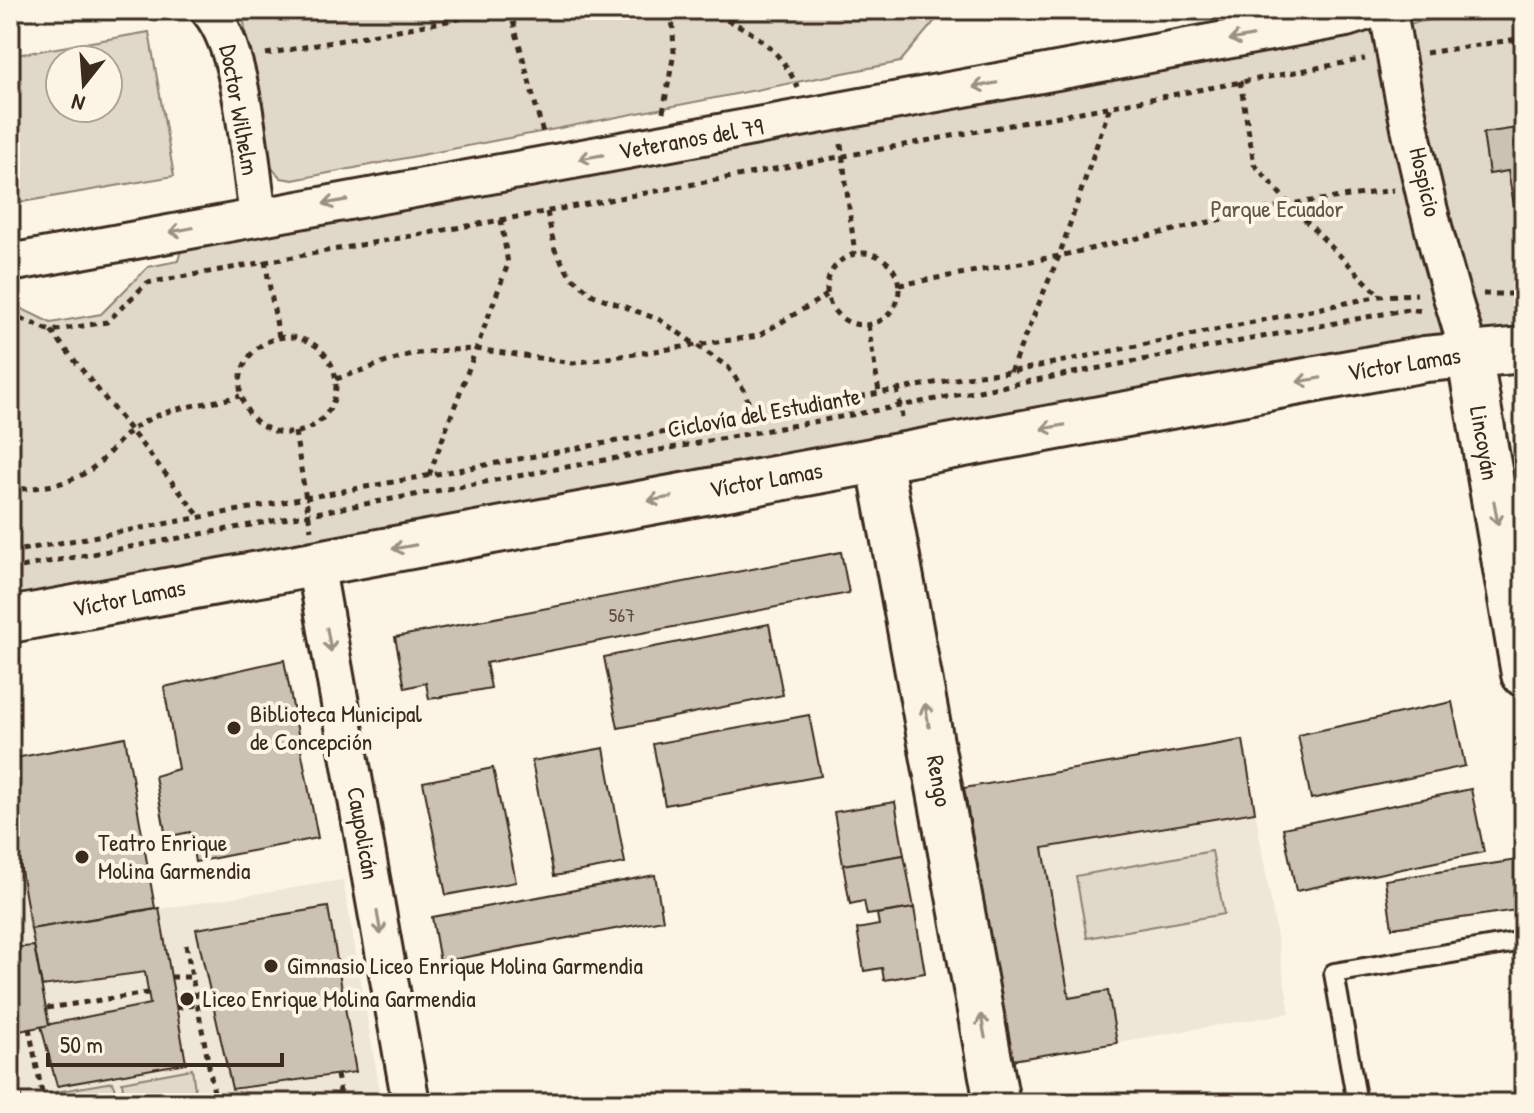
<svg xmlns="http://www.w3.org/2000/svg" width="1534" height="1113" font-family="'Patrick Hand',sans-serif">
  <rect width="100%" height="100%" fill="#fcf5e5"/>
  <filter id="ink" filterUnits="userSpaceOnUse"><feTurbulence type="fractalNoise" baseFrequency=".0125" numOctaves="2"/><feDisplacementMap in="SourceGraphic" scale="16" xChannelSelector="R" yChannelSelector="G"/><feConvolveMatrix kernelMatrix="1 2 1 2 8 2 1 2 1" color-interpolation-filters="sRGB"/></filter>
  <g filter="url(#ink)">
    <g fill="#eee6d6">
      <polygon points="1243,740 1290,1013 1012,1060 964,788"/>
      <polygon points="10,806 32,929 343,880 382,1103 10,1103"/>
    </g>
    <g fill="#e0d8c8" stroke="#8e8173" stroke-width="2" fill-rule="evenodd">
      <polygon points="242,10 944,10 900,62 293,180 281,178 267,163"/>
      <polygon points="1451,10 1524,10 1524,331 10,600 10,303 51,323 101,314 148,267 178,261 181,250 1452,16"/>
      <path d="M149,32l25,144 -164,28v-148zM108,60v48h-48v-48z"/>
      <polygon points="1212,851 1224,914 1087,938 1076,876"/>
      <polygon points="192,1069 197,1103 125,1103 122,1082"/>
      <polygon points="113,1082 117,1103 57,1103 55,1092"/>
    </g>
    <g fill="#ccc2b3" stroke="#3b2a1e" stroke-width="2">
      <polygon points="1524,127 1524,203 1514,205 1508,171 1489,174 1483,133"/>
      <polygon points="841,552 849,593 486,663 491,688 429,699 426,683 405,688 395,637"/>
      <polygon points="769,624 783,695 618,728 604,657"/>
      <polygon points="284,660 318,838 195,862 190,832 166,837 155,776 178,769 164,687"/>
      <polygon points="1452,702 1465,766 1311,799 1298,735"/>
      <polygon points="809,715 821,776 665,805 653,744"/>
      <polygon points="125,737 155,908 31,929 10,806 10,759"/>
      <polygon points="1243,740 1255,812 1043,848 1069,998 1108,991 1117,1043 1012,1060 964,788"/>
      <polygon points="604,748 625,863 554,876 532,761"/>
      <polygon points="493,768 516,882 446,895 423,782"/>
      <polygon points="1471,789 1484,852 1296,891 1283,828"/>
      <polygon points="895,802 904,855 843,865 834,812"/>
      <polygon points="904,855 914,908 867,915 864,901 850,904 843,865"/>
      <polygon points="1524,859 1524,909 1392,928 1385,880"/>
      <polygon points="655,875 663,920 440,962 432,917"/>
      <polygon points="328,907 356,1072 232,1089 196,929"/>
      <polygon points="159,908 186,1063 57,1086 41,1026 150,1004 145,972 42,986 31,929"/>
      <polygon points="914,908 925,973 884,980 882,968 864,971 857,929 879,925 877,914"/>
      <polygon points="10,945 11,948 34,946 49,1025 10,1033"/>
      <polygon points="10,1036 22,1103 10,1103"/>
      <polygon points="1425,1095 1427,1103 1383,1103"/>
    </g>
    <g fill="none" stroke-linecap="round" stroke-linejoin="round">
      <g stroke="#3b2a1e" stroke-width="24">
        <polyline id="service" points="1357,1103 1334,973 1517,942"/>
      </g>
      <g stroke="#3b2a1e" stroke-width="42">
        <g id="minor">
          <path d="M209,10c35,40 40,150 49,205"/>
          <path d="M1388,10c18,112 47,235 81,343"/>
          <polyline points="10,263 1346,18 1371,10"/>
          <polyline points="315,563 411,1103"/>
        </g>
      </g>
      <g stroke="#3b2a1e" stroke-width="50">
        <polyline id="tertiary" points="1469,353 1524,674"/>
      </g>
      <g stroke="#3b2a1e" stroke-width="50">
        <g id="secondary">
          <polyline points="879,459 997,1103"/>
          <polyline points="10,620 1425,359 1524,350"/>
        </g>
      </g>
      <g stroke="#3b2a1e" stroke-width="5" stroke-dasharray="6 6" stroke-linecap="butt">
        <polyline points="510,10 543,133"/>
        <path d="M692,10c48,10 85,32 106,78"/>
        <polyline points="1426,53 1524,38"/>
        <polyline points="266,54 508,10"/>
        <polyline points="1240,81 1254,164 1289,204 1394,190"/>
        <polyline points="663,112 674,53 672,10"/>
        <polyline points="841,144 855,254"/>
        <polyline points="547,212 555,250 570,276 593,295 660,320 728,367 744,390 753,416"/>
        <circle cx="863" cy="289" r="36"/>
        <polyline points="265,261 279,337"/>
        <polyline points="899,285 1059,256 1289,204 1380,296"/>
        <polyline points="1483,294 1524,294"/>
        <polyline points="10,314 51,331 107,322 147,283 501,220 1365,59"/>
        <polyline points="868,325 879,392"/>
        <polyline points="51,331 200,517"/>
        <circle cx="288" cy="385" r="48"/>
        <polyline points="1010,372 1059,256 1110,106"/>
        <polyline points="336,379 411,354 448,350 476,349 573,363 758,336 827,295"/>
        <polyline points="897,389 902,417"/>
        <polyline points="295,432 311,530"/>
        <polyline points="429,475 508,264 501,220"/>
        <path d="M10,490c39,-3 69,-5 97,-35 12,-13 20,-24 37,-33 28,-16 65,-18 96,-26"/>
        <polyline points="10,552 978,375 1010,372 1380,296 1417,294"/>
        <polyline points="10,569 900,406 1409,309 1423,311"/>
        <polyline points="186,945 216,1103"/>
        <polyline points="171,977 190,977"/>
        <polyline points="47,1008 148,993"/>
        <polyline points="176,1008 195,1005"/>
        <polyline points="29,1028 44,1103"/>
        <polyline points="337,1075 342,1103"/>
      </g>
      <use href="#service" stroke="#fcf5e5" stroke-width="18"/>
      <use href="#minor" stroke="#fcf5e5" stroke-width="36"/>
      <use href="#tertiary" stroke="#fcf5e5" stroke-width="44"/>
      <use href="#secondary" stroke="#fcf5e5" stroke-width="44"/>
    </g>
    <defs><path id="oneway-shaft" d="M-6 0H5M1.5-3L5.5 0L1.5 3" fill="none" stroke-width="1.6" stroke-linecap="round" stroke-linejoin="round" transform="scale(2)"/></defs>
    <g stroke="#9c9082">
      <use href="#oneway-shaft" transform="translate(1241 38) rotate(170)"/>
      <use href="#oneway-shaft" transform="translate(985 85) rotate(170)"/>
      <use href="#oneway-shaft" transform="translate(591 157) rotate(170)"/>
      <use href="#oneway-shaft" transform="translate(335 202) rotate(170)"/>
      <use href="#oneway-shaft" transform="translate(181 230) rotate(169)"/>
      <use href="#oneway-shaft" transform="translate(1309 380) rotate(170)"/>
      <use href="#oneway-shaft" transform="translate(1053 427) rotate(170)"/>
      <use href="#oneway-shaft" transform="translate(660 499) rotate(170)"/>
      <use href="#oneway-shaft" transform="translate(1496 513) rotate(80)"/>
      <use href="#oneway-shaft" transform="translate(404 547) rotate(170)"/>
      <use href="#oneway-shaft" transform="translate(329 640) rotate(80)"/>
      <use href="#oneway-shaft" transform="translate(927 715) rotate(-100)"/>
      <use href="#oneway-shaft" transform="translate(379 923) rotate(80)"/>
      <use href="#oneway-shaft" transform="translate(983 1026) rotate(-100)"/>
    </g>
  </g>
  <g fill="#3b2a1e" stroke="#fcf5e5" stroke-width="3">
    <circle cx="234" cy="728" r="8"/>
    <circle cx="82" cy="857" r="8"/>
    <circle cx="271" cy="966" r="8"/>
    <circle cx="187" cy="999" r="8"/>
  </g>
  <g text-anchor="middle" stroke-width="8" stroke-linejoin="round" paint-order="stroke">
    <g font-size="20" fill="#5f5043">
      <text x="622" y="622">567</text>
    </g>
    <g font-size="24" fill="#3b2a1e" stroke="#fcf5e5">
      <text transform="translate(239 110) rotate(80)" y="8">Doctor Wilhelm</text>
      <text transform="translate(691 139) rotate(-10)" y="8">Veteranos del 79</text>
      <text transform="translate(1425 182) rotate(77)" y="8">Hospicio</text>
      <text transform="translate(1404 364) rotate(-9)" y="8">Víctor Lamas</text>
      <text transform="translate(764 413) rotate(-10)" y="8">Ciclovía del Estudiante</text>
      <text transform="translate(1484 443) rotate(80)" y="8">Lincoyán</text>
      <text transform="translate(766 480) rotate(-10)" y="8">Víctor Lamas</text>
      <text transform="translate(129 598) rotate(-11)" y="8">Víctor Lamas</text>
      <text transform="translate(939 781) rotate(80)" y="8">Rengo</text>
      <text transform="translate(363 833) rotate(80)" y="8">Caupolicán</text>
    </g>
    <g font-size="24" fill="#645648" stroke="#fcf5e5">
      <text x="1277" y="217">Parque Ecuador</text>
    </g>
    <g font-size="24" fill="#3b2a1e" stroke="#fcf5e5" text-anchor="start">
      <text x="250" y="722">Biblioteca Municipal<tspan x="250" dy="28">de Concepción</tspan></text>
      <text x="98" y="851">Teatro Enrique<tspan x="98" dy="28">Molina Garmendia</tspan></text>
      <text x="287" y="974">Gimnasio Liceo Enrique Molina Garmendia</text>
      <text x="203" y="1007">Liceo Enrique Molina Garmendia</text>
    </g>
  </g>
  <rect width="1534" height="1113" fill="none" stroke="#fcf5e5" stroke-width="40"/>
  <rect x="20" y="20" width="1494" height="1073" fill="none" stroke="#3b2a1e" stroke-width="3" filter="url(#ink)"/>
  <g transform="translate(84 84) rotate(197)"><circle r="38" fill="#fcf5e5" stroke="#afa495" stroke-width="2"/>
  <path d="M0-6L14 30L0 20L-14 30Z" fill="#3b2a1e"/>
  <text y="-12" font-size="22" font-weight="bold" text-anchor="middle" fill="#3b2a1e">N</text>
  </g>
  <path d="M48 1053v12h234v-12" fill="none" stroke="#3b2a1e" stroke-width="4"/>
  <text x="60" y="1053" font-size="24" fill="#3b2a1e" stroke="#fcf5e5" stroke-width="6" paint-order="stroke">50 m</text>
</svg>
